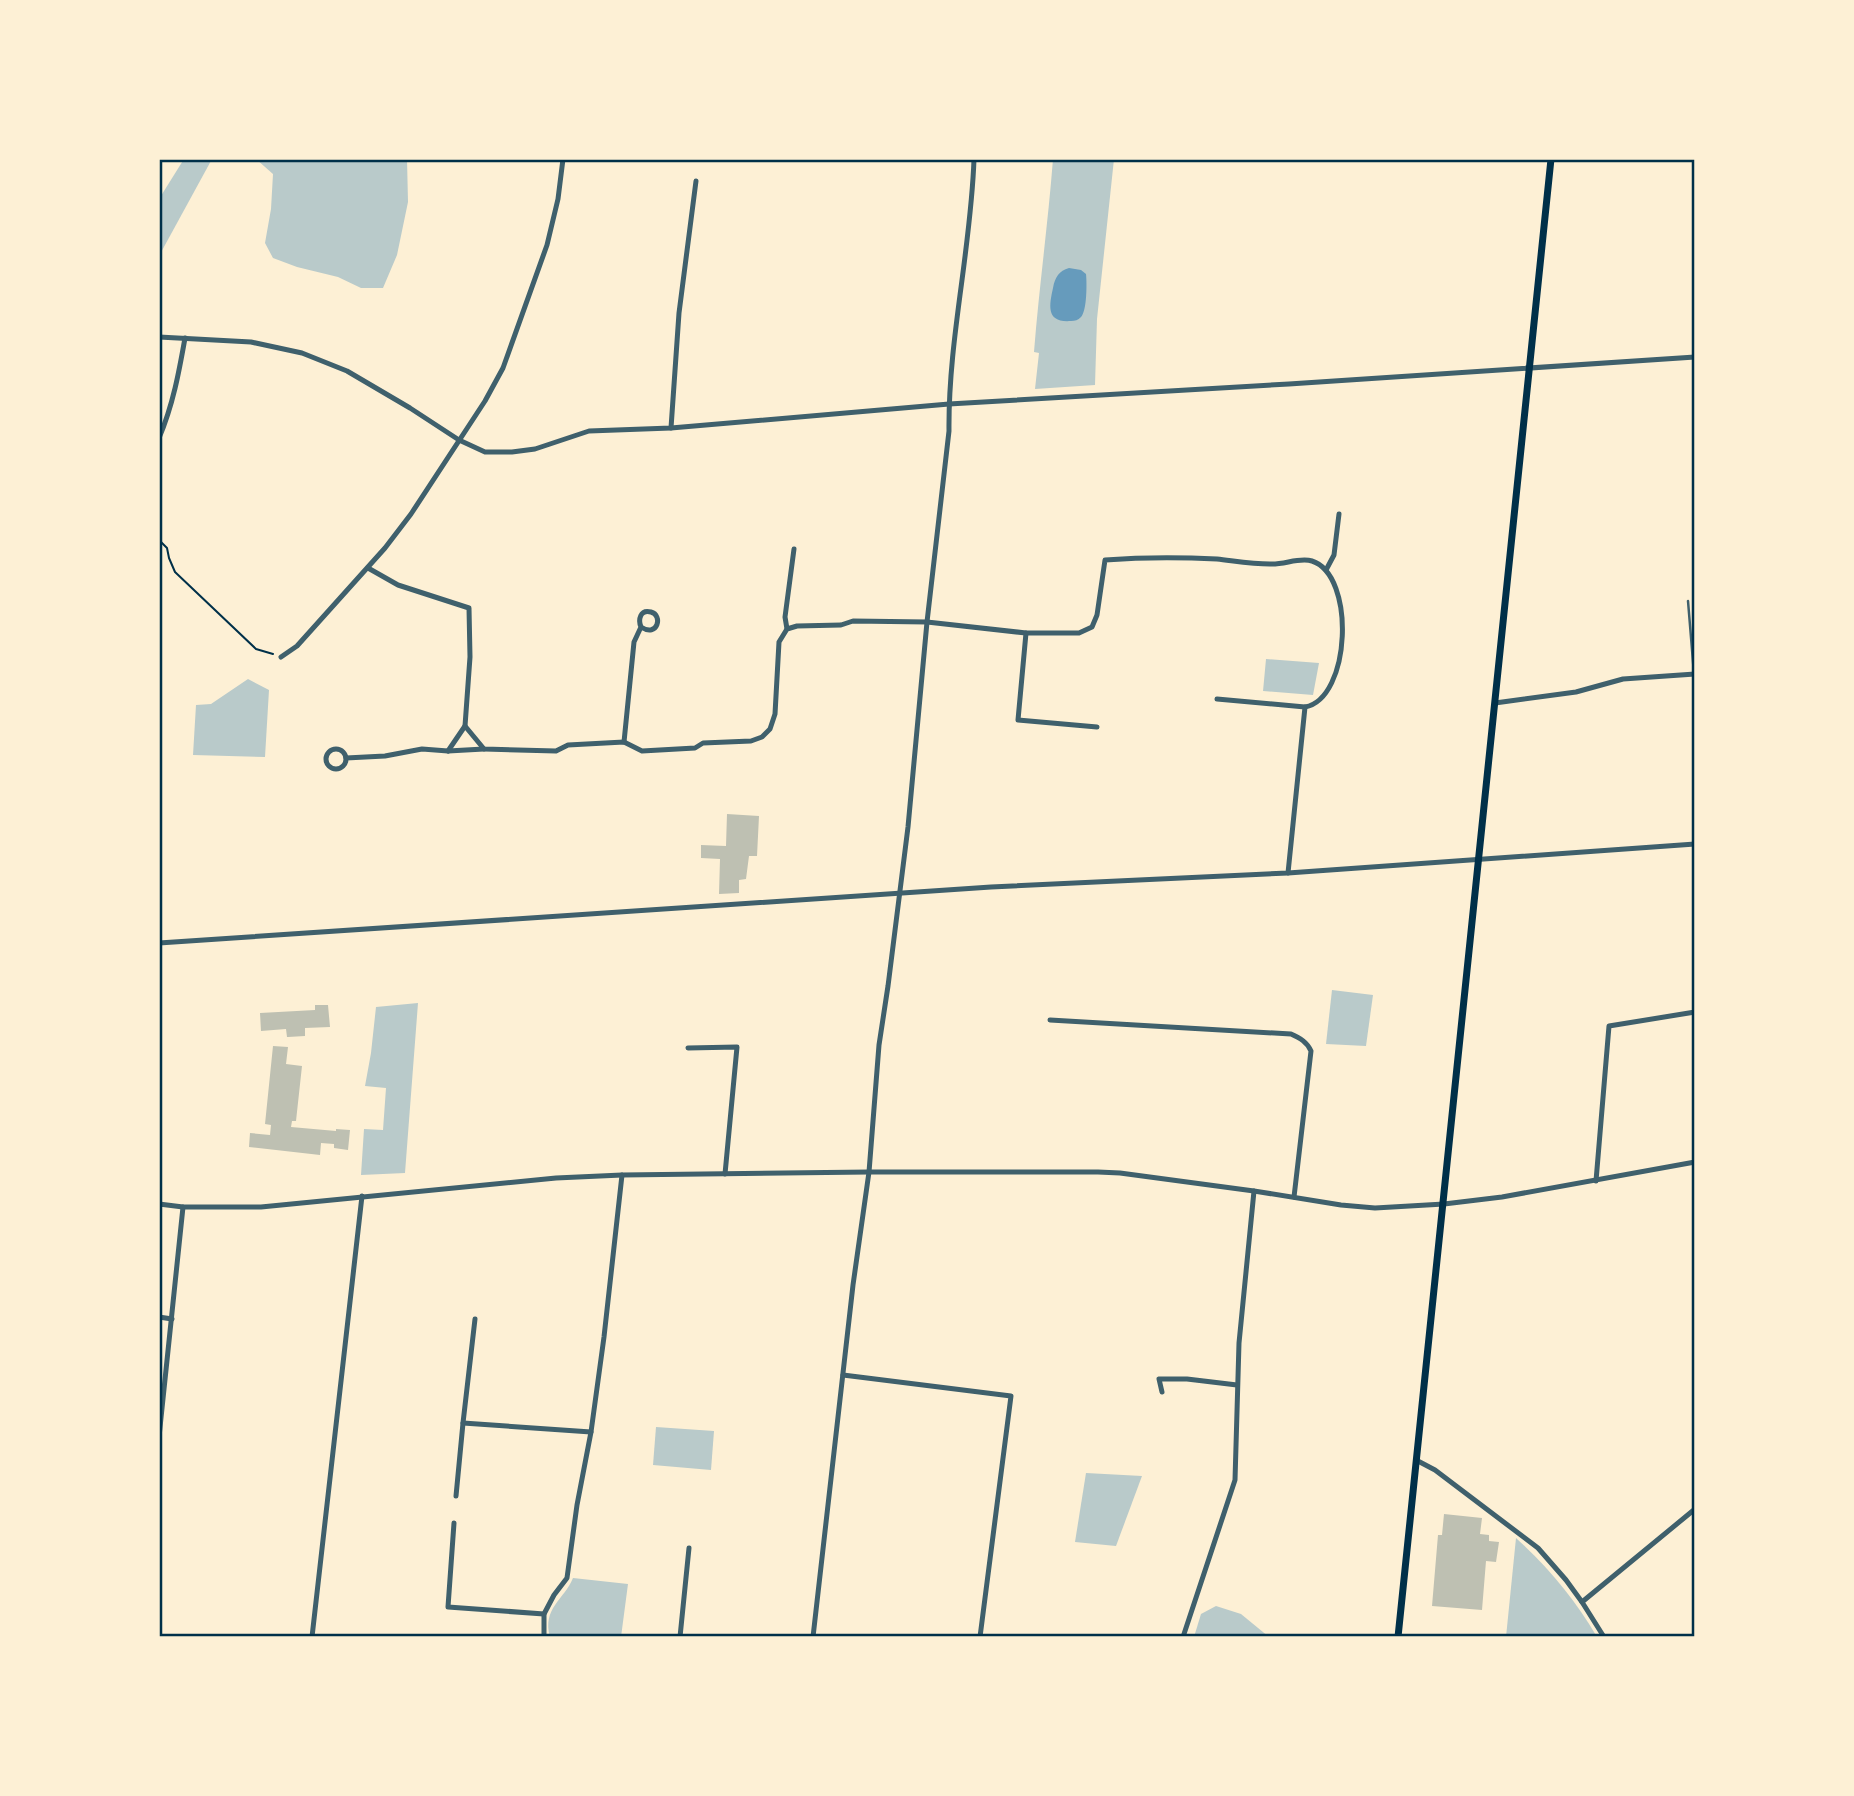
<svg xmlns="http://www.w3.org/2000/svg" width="1854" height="1796" font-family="Roboto,sans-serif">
  <rect width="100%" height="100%" fill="#fdf0d5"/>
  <g fill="#b9caca">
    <polygon points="184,159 212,159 159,256 159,199"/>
    <polygon points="256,159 291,159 297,161 303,159 407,159 408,202 397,255 383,288 361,288 338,277 297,267 273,258 265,243 271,209 273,174"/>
    <path d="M1053,159h61l-17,160 -2,66 -60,4 4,-36 -5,-1c5,-64 14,-128 19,-193z"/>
    <polygon points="1266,659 1319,663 1313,695 1263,691"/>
    <polygon points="248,679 269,690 265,757 193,755 196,705 211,704"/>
    <polygon points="1332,990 1373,995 1366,1046 1326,1044"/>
    <polygon points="418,1003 405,1173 361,1175 364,1129 383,1130 386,1088 365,1086 371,1053 376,1007"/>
    <polygon points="656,1427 714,1431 711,1470 653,1465"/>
    <polygon points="1086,1473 1142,1476 1116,1546 1075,1542"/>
    <path d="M1516,1538c32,29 59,61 81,99h-91z"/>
    <path d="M573,1578l55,6 -7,53h-71c-8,-29 14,-37 23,-59z"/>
    <polygon points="1216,1606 1241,1614 1269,1637 1194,1637 1201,1614"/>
  </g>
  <path fill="#669bbc" d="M1069,268l12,2 5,4c1,9 1,37 -5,43 -3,3 -6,4 -10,4 -25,2 -22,-15 -18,-33 2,-11 6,-17 16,-20z"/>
  <g fill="#bec0b2">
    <polygon points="727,814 759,816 757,856 749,856 746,879 739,880 739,893 719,894 720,859 701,858 701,845 726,846"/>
    <polygon points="315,1005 328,1005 330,1027 305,1028 305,1036 288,1037 287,1037 286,1029 261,1031 260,1013 315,1010"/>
    <polygon points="273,1046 288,1047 286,1064 302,1066 296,1121 292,1121 291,1127 336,1131 336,1129 350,1130 348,1150 334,1148 334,1144 321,1143 320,1155 249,1147 250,1133 270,1135 271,1125 265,1124"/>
    <polygon points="1444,1514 1482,1518 1480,1534 1489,1535 1489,1541 1499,1542 1496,1562 1486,1561 1482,1610 1432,1606 1438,1535 1442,1535"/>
  </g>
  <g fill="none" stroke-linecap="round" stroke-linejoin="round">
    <polyline stroke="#003049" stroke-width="2" points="159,540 167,548 169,558 175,572 256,649 273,654"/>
    <polyline stroke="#3f606c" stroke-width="2.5" points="1688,601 1694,674"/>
    <g stroke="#3f606c" stroke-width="5">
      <polyline points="159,337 251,342 302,353 347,371 410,408 459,440 485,452 512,452 535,449 589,431 671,428 949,404 1289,384 1695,357"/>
      <polyline points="671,428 679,313 696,181"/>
      <path d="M159,438c14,-33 20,-66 26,-100"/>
      <path d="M368,568l30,17 71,23 1,49 -5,69 19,23 72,2 12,-6 56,-3 18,9 53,-3 8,-5 48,-2 11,-4 8,-8 5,-15 4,-72 8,-13 10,-3 44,-1 12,-4 74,1 99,11h53l13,-6 5,-12 8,-55c38,-3 74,-3 112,-1 18,2 35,5 53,5 14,1 29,-7 42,-3 44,14 39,138 -7,146l-17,166"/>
      <polyline points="1326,570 1334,555 1339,514"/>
      <polyline points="787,629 785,617 794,549"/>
      <polyline points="1026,633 1018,720 1097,727"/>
      <polyline points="281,657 297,646 385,548 411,514 485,401 503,368 547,245 558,199 563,159"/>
      <polyline points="1217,699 1305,707"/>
      <polyline points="1495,703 1576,692 1623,679 1695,674"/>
      <path d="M624,742l10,-100 7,-15c-3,-7 -1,-18 10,-15 12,3 7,26 -10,15"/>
      <circle cx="336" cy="759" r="10"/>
      <polyline points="448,751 465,726"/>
      <polyline points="346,758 385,756 422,749 448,751 484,749"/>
      <polyline points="159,943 991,887 1288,873 1695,844"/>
      <path d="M1050,1020l241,14c9,4 16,8 20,17l-17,146"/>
      <polyline points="688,1048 737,1047 725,1174"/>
      <polyline points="1596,1181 1609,1026 1695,1012"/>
      <polyline points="159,1204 183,1207 261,1207 556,1178 622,1175 869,1172 1098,1172 1120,1173 1254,1191 1341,1205 1375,1208 1444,1204 1502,1197 1695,1162"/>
      <polyline points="159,1317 172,1319"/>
      <polyline points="843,1375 1011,1396 980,1637"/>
      <polyline points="1162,1392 1159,1379 1187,1379 1237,1385"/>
      <polyline points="463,1423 591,1432"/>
      <polyline points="159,1437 183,1207"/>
      <polyline points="1416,1460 1435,1470 1538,1548 1566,1580 1582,1602 1604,1637"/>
      <polyline points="456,1496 463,1423 475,1319"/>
      <polyline points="454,1523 448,1607 544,1614"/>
      <polyline points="1582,1602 1695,1509"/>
      <polyline points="312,1637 362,1196"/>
      <polyline points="544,1637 544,1614 554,1595 567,1578 577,1505 591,1432 604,1337 622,1175"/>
      <polyline points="680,1637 689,1548"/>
      <path d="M813,1637l40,-352 16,-113 10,-127 9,-59 20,-159 19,-205 22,-191c-1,-91 22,-181 25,-272"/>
      <polyline points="1183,1637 1235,1480 1239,1343 1254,1191"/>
    </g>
    <polyline stroke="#003049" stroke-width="7" points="1398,1637 1551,159"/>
  </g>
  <rect width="1854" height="1796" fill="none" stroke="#fdf0d5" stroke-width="322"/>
  <rect x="161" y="161" width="1532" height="1474" fill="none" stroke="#003049" stroke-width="2.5"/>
</svg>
